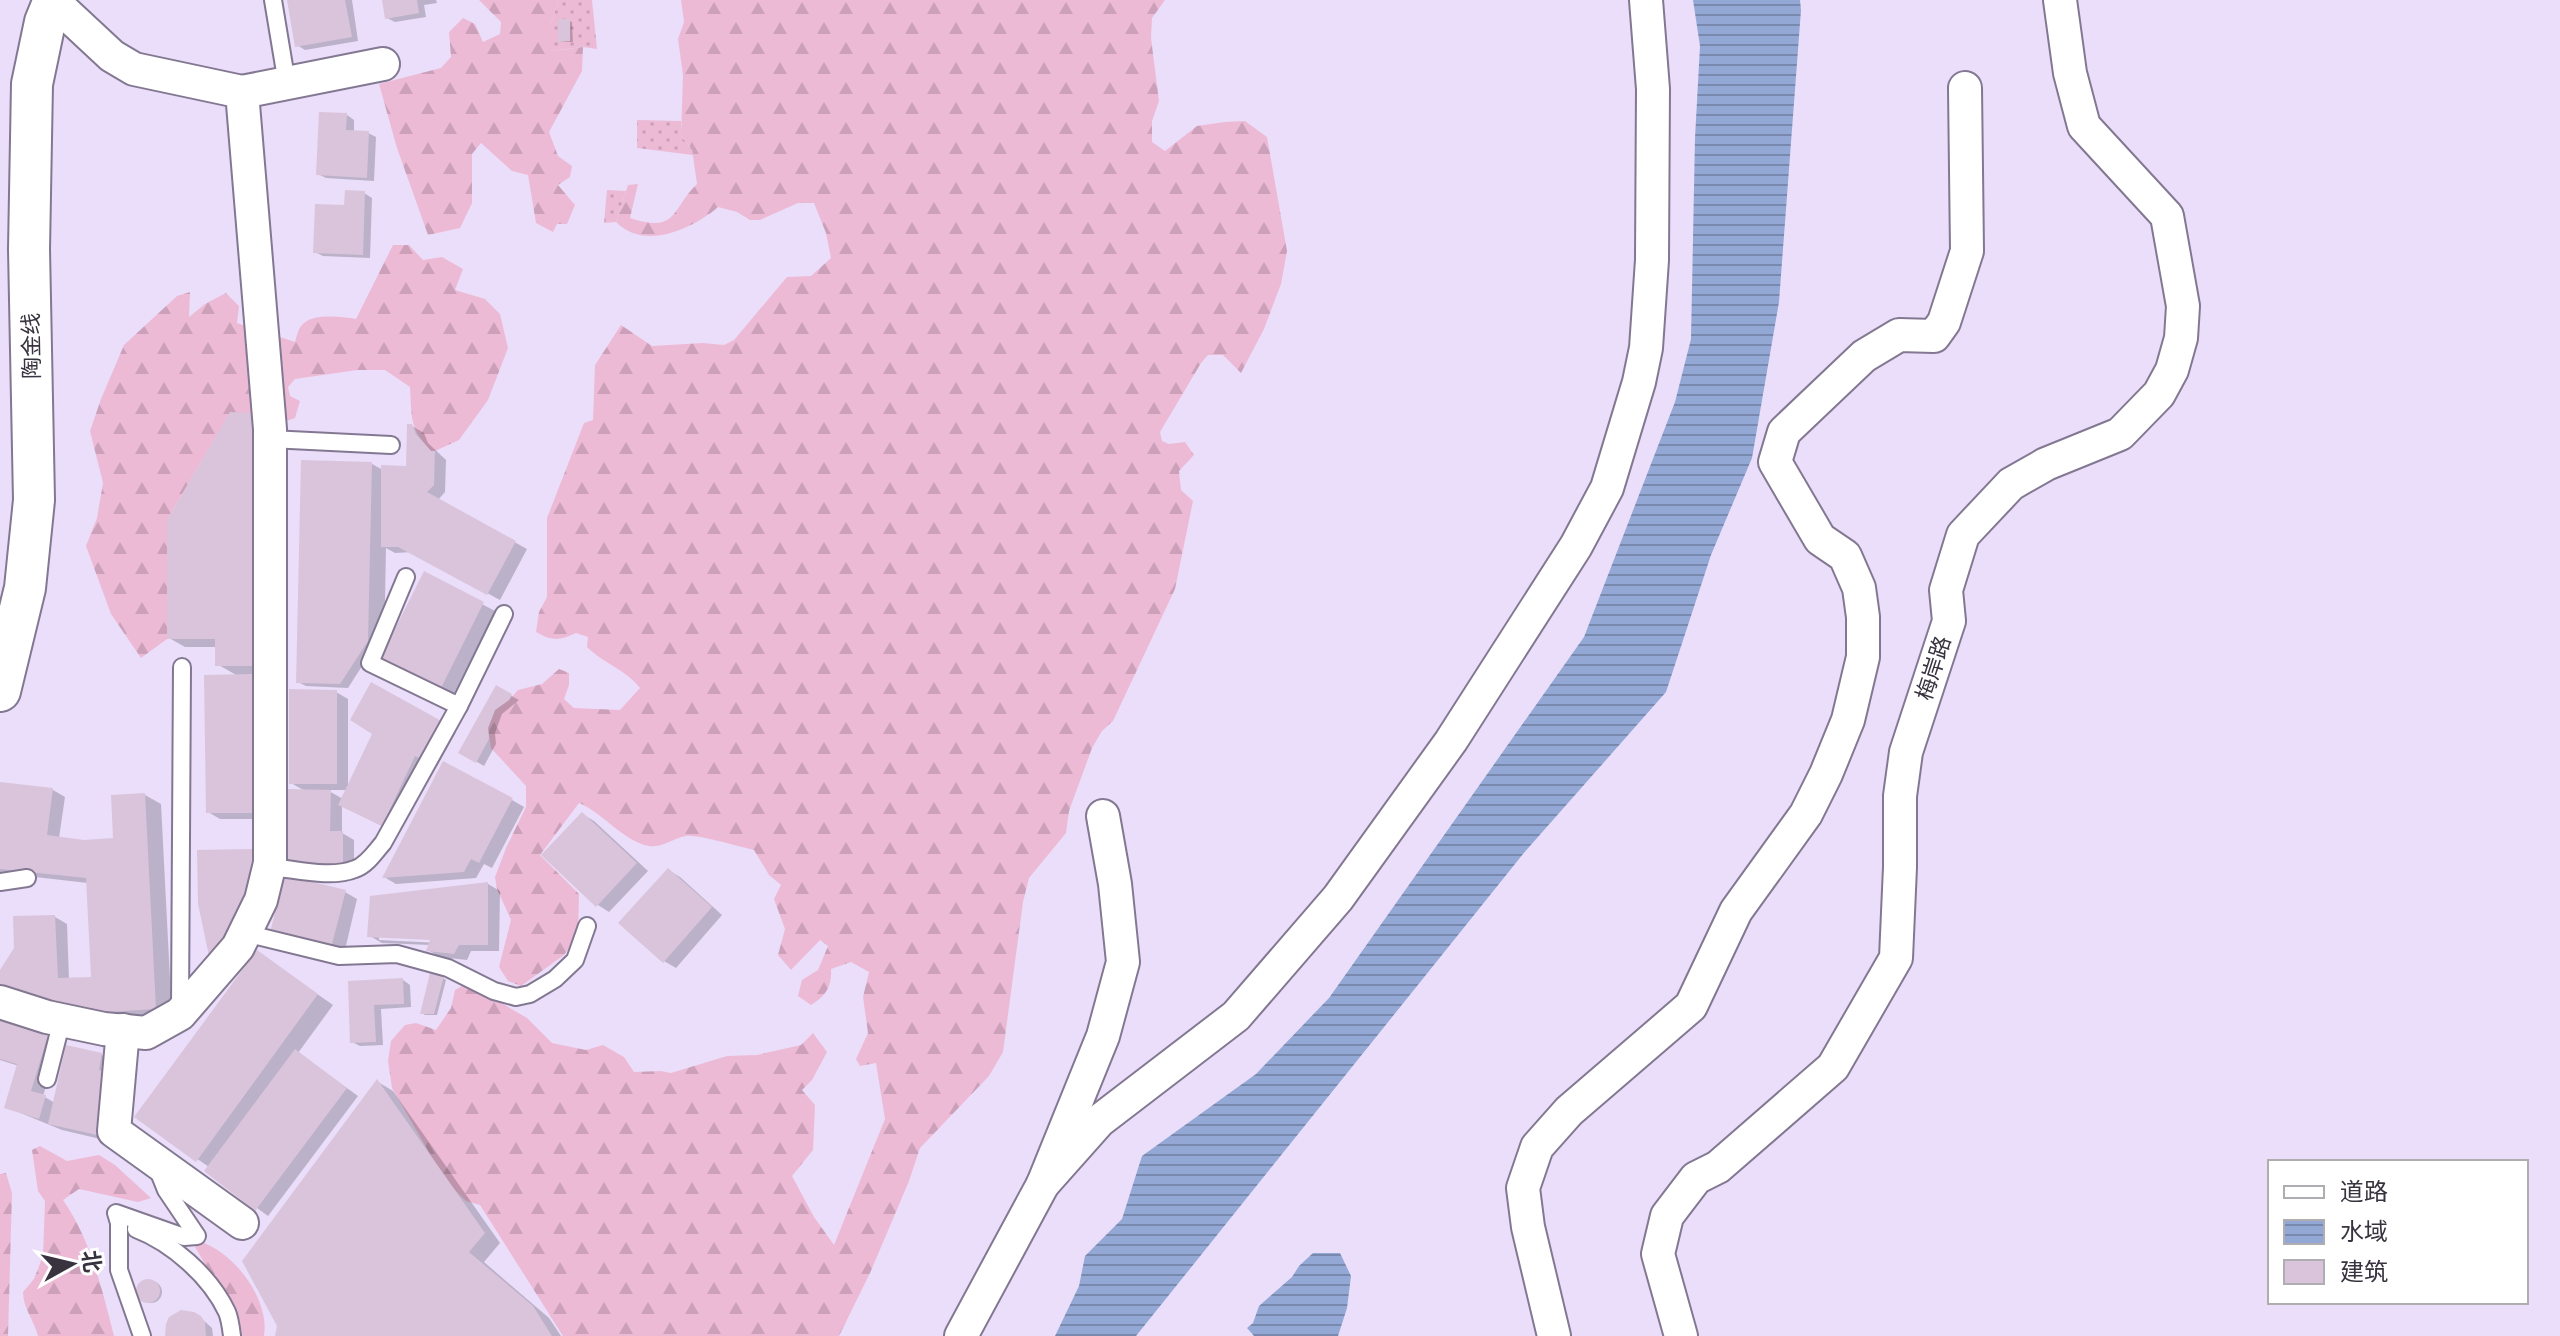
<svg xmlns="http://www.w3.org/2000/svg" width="2560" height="1336" font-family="Mulish,'Noto Sans SC',sans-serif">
  <defs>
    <pattern id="grass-dots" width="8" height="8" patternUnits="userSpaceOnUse" patternTransform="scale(2)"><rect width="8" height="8" fill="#edbad6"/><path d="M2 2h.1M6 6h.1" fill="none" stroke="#cca0b9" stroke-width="1.8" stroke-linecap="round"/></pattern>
    <pattern id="forest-firs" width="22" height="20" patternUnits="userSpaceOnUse" patternTransform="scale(2)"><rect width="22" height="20" fill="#edbad6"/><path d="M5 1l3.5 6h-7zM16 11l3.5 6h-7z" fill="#cca0b9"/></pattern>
    <pattern id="water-rules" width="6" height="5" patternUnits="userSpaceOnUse" patternTransform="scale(2)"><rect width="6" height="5" fill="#93a8d5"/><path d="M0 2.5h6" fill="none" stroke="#7989ae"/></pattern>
  </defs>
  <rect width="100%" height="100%" fill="#eadefa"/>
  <g fill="url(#grass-dots)">
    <polygon points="558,0 592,0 597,49 583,47 550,51 551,25"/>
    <polygon points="637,120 681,121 681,136 692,149 693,155 637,148"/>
    <polygon points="607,190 626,191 616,222 604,223"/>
  </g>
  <g fill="url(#forest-firs)">
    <polygon points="479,0 558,0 551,25 551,51 583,47 582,71 549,132 558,156 572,166 570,177 558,185 575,205 567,224 557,224 553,232 536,223 528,175 512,171 481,143 472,154 472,203 460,228 428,235 397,148 379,84 441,68 451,57 449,32 463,18 475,24 483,42 500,34 501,22"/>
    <path d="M681,0h484l-13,18 -1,20 8,63 -7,20v21l13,9 32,-25 28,-4 20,-1 22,16 20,114 -6,33 -17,45 -23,44 -18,-18h-15l-7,8 -41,69 2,9 7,3 16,-2 9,13 -15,16 2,19 12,11 -18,88 -62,132 -11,10 -10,17 -23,63 -3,22 -37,45 -6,24 -20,150 -14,24 -69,72 -11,33 -39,92 -31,63h-276l-83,-131 -14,-4 -21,-21 -53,-92 -4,-27 3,-20 14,-16 11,-2 20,7 15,-22 4,-18 12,-7 60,35 25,25 34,7 17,-5 21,12 10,15 27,-1 10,2 56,-17 30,-1 44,-10 12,-12 14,19 -15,28 -10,10 13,15 -2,45 -21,26 22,41 20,28 51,-126 -9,-56 -16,3 -4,-7 12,-26 -5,-36 6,-25 -18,-10 -20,7c1,17 -5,27 -20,36l-13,-9 4,-16 16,-10 10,-24 -8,-6 -29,30 -13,-15 7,-26 -11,-30 7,-14 -12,-10 -15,-25c-14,-3 -57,-16 -68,-14 -12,2 -24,12 -37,10 -25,-4 -47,-34 -70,-43l-39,52 39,39 -1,42 -14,19 -43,31 -13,-5 -9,-14 12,-47 -14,-31 -2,-12 11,-29 20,-41v-21l-35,-38 -3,-20 7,-18 14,-10 9,-10 24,-6 17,-15 10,4v12l-5,14 10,9 46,2 20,-22c-14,-18 -37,-25 -53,-41l1,-10 -12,-4c-17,8 -24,8 -40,-1l3,-20 8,-15v-79l37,-95 9,-3 2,-55 26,-40 31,21 51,-3 21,2 10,-5 53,-63 24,-1 20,-18 -5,-25 -12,-30h-16l-38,17h-10l-13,-8 -19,-5c-25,22 -74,44 -102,15l12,-37 10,-1 -8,34c48,16 41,-9 67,-34l-5,-35 -11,-13 2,-61 -5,-36 6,-17z"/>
    <path d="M393,245h16l14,15 19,-3 21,12 -8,21 30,9 15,15 8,34 -20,52 -29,40 -24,11h-4c-22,-24 -19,-32 -21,-64l-25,-17h-28l-62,9 -7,8 2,9 10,5 -5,17 -28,10h-15v-15h-22l-63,107v119l-26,19 -30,-44 -25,-68 11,-28 6,-35 -13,-52 11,-32 23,-54 53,-49 13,-4 -1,25 16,-13 21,-11 13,13 -2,17 58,19c2,-6 3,-14 8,-18 11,-11 39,-7 53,-5z"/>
    <path d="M40,1146l27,15 32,-6 16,10 36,33 -13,4 -59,-13 -16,11c28,40 39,89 51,136h-76c-4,-16 -15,-28 -15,-44l11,-13 9,-23 2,-55 -7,-10 -6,-41z"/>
    <polygon points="6,1173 12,1193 8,1336 0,1336 0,1174"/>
    <path d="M201,1242c34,11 69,58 63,94h-31l-18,-55 -20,-34z"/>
  </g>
  <g fill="url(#water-rules)">
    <polygon points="1693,0 1800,0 1801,10 1779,302 1752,458 1711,555 1666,692 1523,854 1136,1336 1055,1336 1079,1286 1085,1256 1122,1219 1142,1156 1256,1074 1329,998 1584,637 1675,402 1691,339 1695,138 1700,46"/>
    <polygon points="1313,1253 1340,1253 1351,1276 1347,1308 1338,1336 1254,1336 1247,1328 1253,1323 1259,1306 1292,1277 1299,1266"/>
  </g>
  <g fill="#0003" fill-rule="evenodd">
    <polygon points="289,0 352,0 358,41 305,50 297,45"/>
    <polygon points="384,0 436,0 437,3 424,5 426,17 395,22 387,18"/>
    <polygon points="569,21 572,22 573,42 563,42 560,41"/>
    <polygon points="347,115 354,120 354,132 368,133 376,137 374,181 326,178 318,174"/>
    <polygon points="364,193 372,198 370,258 323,256 315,252 346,207"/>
    <polygon points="252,415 268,424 268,674 248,674 264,683 266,819 220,819 208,812 238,676 217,664 217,647 185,647 169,638"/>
    <polygon points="412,426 424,433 428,443 446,460 445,492 438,500 527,549 500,600 412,552 395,553 386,548 384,649 373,649 348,688 306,686 298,682 372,464 383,470 408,468"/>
    <polygon points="425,574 495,611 452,697 394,667"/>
    <path d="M372,685l84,47 -19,34 -9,-5 -34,71 -52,-26v27l12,7v30l-53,-1 4,-78 -14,-8 45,-91 12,7v88l26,-54zM327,790h20l-4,9z"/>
    <polygon points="497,688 519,700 502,714 495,733 496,744 484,766 460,752"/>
    <polygon points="0,784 53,790 65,797 59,838 84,842 115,840 145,795 161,804 172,1018 111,1021 0,986 0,974 55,917 67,924 69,980 93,979 88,883 0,873"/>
    <polygon points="512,800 524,807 492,868 484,864 476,878 396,884 384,877"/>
    <polygon points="582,814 594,821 648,871 609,912 598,905"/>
    <polygon points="668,870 680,877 722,915 676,968 664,961"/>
    <path d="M488,884l12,7 -1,60h-28l-4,9 -27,-3 -12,-7 2,-5 -48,-2 -12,-7zM379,936l61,3v4l-61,-3z"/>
    <polygon points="345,892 357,899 344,954 284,939"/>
    <polygon points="257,952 333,1005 298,1053 358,1096 268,1216 206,1171 209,1167 137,1117"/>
    <polygon points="443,978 446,980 437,1015 425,1015 422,1013"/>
    <polygon points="403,980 410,985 411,1007 381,1009 383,1045 360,1046 352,1042 350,983"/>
    <polygon points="0,1022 47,1037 59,1044 43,1096 55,1103 67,1047 102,1055 114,1062 109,1141 62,1130 6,1107 19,1066 0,1060"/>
    <polygon points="378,1082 393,1091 500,1243 484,1262 549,1318 561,1336 277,1336"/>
    <circle cx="151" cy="1292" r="11"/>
    <polygon points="202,1319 212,1328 213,1336 167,1336"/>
  </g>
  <g fill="#dac4db">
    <polygon points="287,0 345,0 352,37 295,47"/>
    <polygon points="382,0 417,0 419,13 385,19"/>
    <polygon points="558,19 570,19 570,41 558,42"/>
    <polygon points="319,112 347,113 346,130 369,131 367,178 316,175"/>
    <polygon points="345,190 365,191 363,255 313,253 315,204 344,205"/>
    <polygon points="230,412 252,413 252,428 267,428 267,468 253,468 252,666 215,666 215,639 167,639 167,520"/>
    <polygon points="407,424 412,424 416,434 431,451 435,451 434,485 427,492 516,541 487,595 398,547 381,547 381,465 406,466"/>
    <polygon points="301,460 372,462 368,641 340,684 296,683"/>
    <polygon points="424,571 484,602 439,692 379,661"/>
    <polygon points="253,674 255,813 206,813 204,675"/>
    <polygon points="371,682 445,723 425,761 415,756 382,826 338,805 372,734 350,720"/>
    <polygon points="496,685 512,694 509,700 495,710 488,728 489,739 476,763 458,753"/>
    <polygon points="289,689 337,690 337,784 289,784"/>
    <polygon points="443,761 513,798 479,863 471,859 464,872 382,878"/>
    <polygon points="0,782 53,788 47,835 84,840 113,838 111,795 145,793 156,1009 93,1013 93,1008 56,1009 0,988 0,970 14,948 13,916 55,915 58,978 91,977 86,878 0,869"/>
    <polygon points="288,789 331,790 330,831 343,831 343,864 287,863"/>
    <polygon points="582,812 637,863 596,907 541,855"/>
    <polygon points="253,849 248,903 227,956 209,956 198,904 197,850"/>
    <polygon points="668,868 712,907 663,963 618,923"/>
    <polygon points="284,875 346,890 331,948 270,933"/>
    <polygon points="488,882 488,945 459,945 454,954 426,951 430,940 367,937 370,896"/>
    <polygon points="257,950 318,994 196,1162 134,1117"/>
    <polygon points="430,973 444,976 434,1014 420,1014"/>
    <polygon points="403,978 404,1004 374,1005 376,1042 350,1043 348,981"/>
    <polygon points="0,1020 48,1035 31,1091 46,1095 39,1119 4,1108 17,1064 0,1059"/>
    <polygon points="66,1045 102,1053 99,1070 111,1073 97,1135 48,1124"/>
    <polygon points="295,1049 347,1088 255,1211 204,1171"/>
    <polygon points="377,1079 485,1233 469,1252 533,1306 552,1336 275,1336 277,1326 242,1261"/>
    <circle cx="148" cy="1291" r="12"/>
    <polygon points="181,1310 194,1312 201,1316 205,1322 206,1336 165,1336 166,1324 169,1317"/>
  </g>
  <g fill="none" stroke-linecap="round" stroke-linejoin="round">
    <g stroke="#837891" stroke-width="20">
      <g id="service">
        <polyline points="273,0 287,84"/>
        <polyline points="270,439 391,445"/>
        <polyline points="459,706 504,614"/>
        <path d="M270,867c25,2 60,12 85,2 12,-4 20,-17 28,-26l76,-137 -89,-43 36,-86"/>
        <polyline points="0,882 27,878"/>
        <polyline points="245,933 339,956 397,954 448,968 494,991 516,997 530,994 555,979 575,960 587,926"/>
        <polyline points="180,1010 182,667"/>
        <polyline points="47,1079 62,1020"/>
        <path d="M136,1229c36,14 74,47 91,83 3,7 4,16 5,24"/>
        <polyline points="142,1336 119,1270 119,1223 116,1213 184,1237 197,1236 166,1190 158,1170"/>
      </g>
    </g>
    <g stroke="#837891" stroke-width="36">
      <g id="minor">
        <polyline points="242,92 383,64"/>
        <polyline points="0,1002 47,1017 104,1029 146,1033 180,1014 238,947 261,900 270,863 270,429 242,92 134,69 112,56 53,1"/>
        <polyline points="123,1030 114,1131 242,1223"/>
        <polyline points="1043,1184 1099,1121 1236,1016 1338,898 1451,741 1576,546 1607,488 1639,382 1646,348 1652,260 1653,89 1646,0"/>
        <polyline points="961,1336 1043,1184 1103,1036 1123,962 1115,884 1103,816"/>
        <polyline points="1554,1336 1528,1227 1523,1188 1537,1147 1569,1111 1691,1006 1736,911 1806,814 1826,774 1848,720 1863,657 1863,617 1859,588 1845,556 1820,539 1775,462 1784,432 1864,356 1899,335 1934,336 1944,322 1967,251 1965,88"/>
        <polyline points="1681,1336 1658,1254 1667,1216 1696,1178 1718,1167 1833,1067 1896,958 1900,867 1900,796 1906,752 1949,621 1946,590 1963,535 2011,484 2046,464 2120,434 2159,394 2172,370 2181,338 2183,306 2167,216 2084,126 2070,73 2060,0"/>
      </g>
    </g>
    <g stroke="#837891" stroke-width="44">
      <polyline id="tertiary" points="0,691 25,588 34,500 29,249 32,84 45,22 54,0"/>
    </g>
    <use href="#service" stroke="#fff" stroke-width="16"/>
    <use href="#minor" stroke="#fff" stroke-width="32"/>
    <use href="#tertiary" stroke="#fff" stroke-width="40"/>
  </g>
  <g text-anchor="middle" stroke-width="7" stroke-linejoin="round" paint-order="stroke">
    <g font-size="22" fill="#38333e" stroke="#fff">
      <text transform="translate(31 346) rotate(-91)" y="8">陶金线</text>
      <text transform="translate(1933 668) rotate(-72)" y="8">梅岸路</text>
    </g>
  </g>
  <rect x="2268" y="1160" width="260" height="144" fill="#ffffff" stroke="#afadb2" stroke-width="2"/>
  <rect x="2284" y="1186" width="40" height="12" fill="#ffffff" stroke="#afadb2" stroke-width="2"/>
  <text x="2340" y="1200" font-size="24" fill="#38333e">道路</text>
  <rect x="2284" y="1220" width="40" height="24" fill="url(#water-rules)" stroke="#afadb2" stroke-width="2"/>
  <text x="2340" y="1240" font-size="24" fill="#38333e">水域</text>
  <rect x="2284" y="1260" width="40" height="24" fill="#dac4db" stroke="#afadb2" stroke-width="2"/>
  <text x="2340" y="1280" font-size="24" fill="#38333e">建筑</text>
  <g transform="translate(72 1264) rotate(82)" stroke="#ffffff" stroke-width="6" paint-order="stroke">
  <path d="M0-6L14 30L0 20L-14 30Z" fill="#38333e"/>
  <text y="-12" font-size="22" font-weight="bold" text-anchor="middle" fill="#38333e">北</text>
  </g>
</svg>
